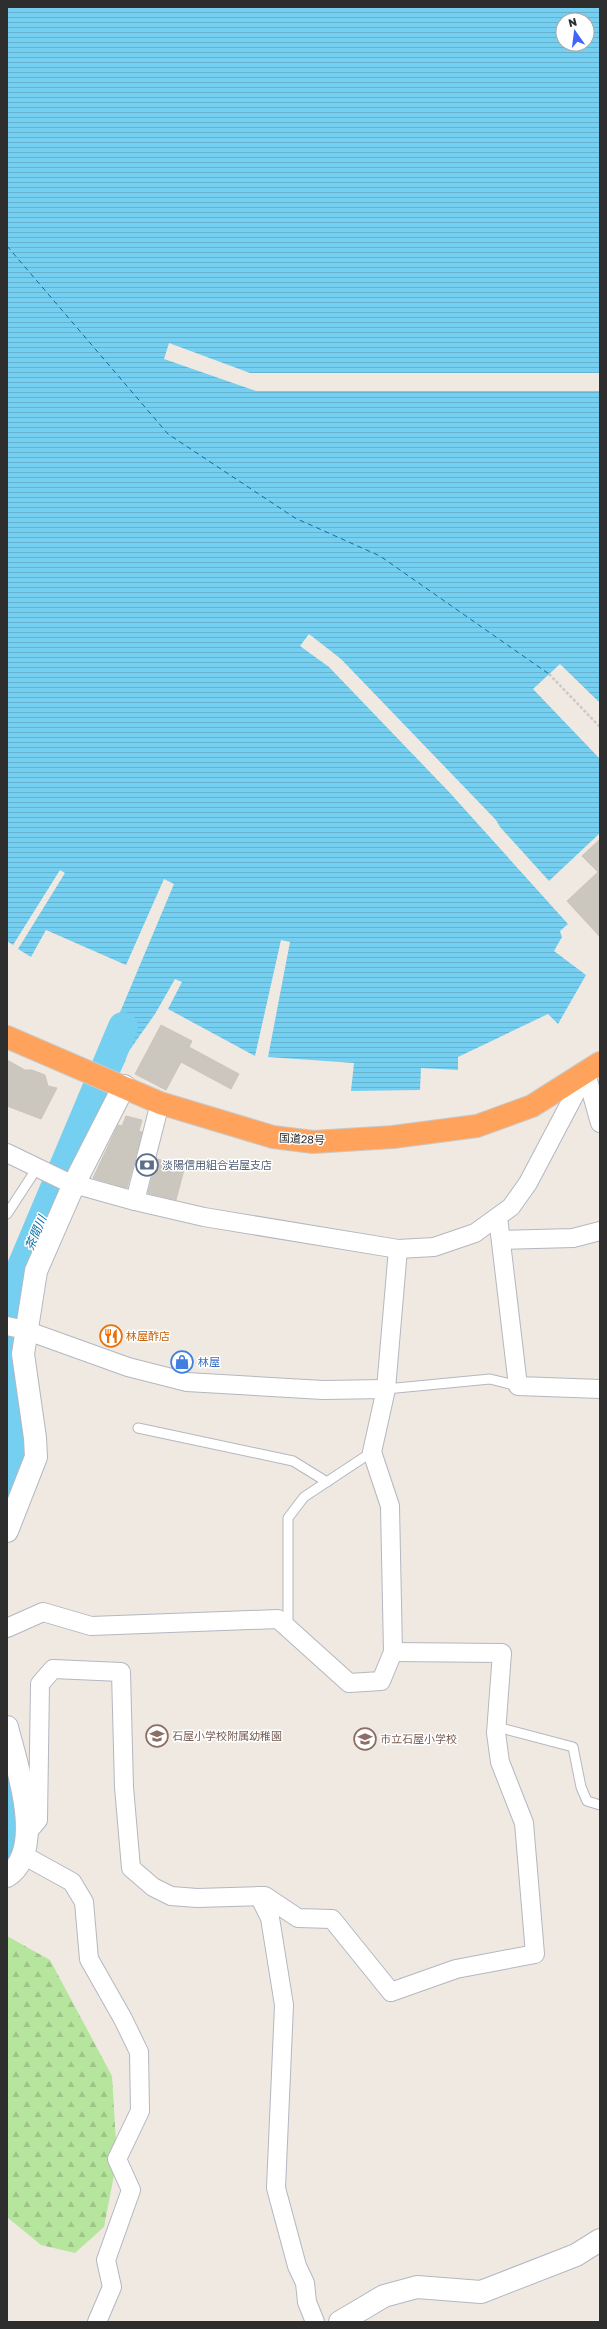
<svg xmlns="http://www.w3.org/2000/svg" width="607" height="2329" font-family="'Golos Text','Noto Sans JP',sans-serif">
  <defs>
    <pattern id="forest-firs" width="22" height="20" patternUnits="userSpaceOnUse"><rect width="22" height="20" fill="#b6e59e"/><path d="M5 1l3.5 6h-7zM16 11l3.5 6h-7z" fill="#9dc588"/></pattern>
    <pattern id="water-rules" width="6" height="5" patternUnits="userSpaceOnUse"><rect width="6" height="5" fill="#75cff0"/><path d="M0 2.5h6" fill="none" stroke="#66b2ce"/></pattern>
  </defs>
  <rect width="100%" height="100%" fill="#efe9e1"/>
  <polygon fill="url(#forest-firs)" points="7,1936 50,1960 112,2076 117,2159 104,2227 75,2253 41,2245 7,2217"/>
  <path fill="url(#water-rules)" fill-rule="evenodd" d="M7,7h593v826l-51,48 -49,-54 -4,-7 -155,-161 -32,-25 -9,12 29,21 121,126 118,131 -8,7 2,6 -8,14 32,24 -28,49 -10,-10 -90,43v13l-37,-2 -1,22 -69,1 3,-28 -86,-6 22,-115 -9,-2 -26,116 -87,-47 14,-27 -7,-3 -20,35 -31,44 2,2 -6,11 -23,-10 24,-51 53,-126 -10,-5 -38,86 -80,-35 -15,27 -13,-8 47,-76 -5,-3 -47,75 -6,-4zM563,20h24v24h-24z"/>
  <g fill="#efe9e1">
    <polygon points="169,343 250,373 600,373 600,391 256,391 164,359"/>
    <polygon points="560,664 600,703 600,759 533,689"/>
  </g>
  <g fill="none" stroke-linecap="round" stroke-linejoin="round">
    <g stroke="#75cff0" stroke-width="30">
      <polyline points="7,1510 19,1468 20,1449 14,1378 7,1358 11,1311 21,1269 123,1027"/>
      <path d="M7,1847c14,-20 10,-40 5,-63"/>
    </g>
    <polyline stroke="#0d6fa3" stroke-width="1" stroke-dasharray="5 4" stroke-linecap="butt" points="7,246 168,434 295,518 380,556 549,674"/>
  </g>
  <g fill="#cbc7bf" stroke="#cbc5ba">
    <polygon points="600,839 600,937 567,901 598,872 582,856"/>
    <polygon points="161,1025 192,1041 189,1047 239,1074 231,1089 181,1062 166,1090 135,1074"/>
    <polygon points="7,1060 25,1070 32,1070 45,1075 48,1086 57,1088 41,1119 7,1106"/>
    <polygon points="126,1116 142,1120 139,1131 142,1132 127,1188 93,1178 118,1125 122,1126"/>
    <polygon points="157,1159 185,1166 176,1200 148,1193"/>
  </g>
  <g fill="none" stroke-linecap="round" stroke-linejoin="round">
    <g stroke="#b4b7c1" stroke-width="11">
      <g id="lane">
        <polyline points="7,1214 37,1168"/>
        <polyline points="386,1389 490,1379 518,1386"/>
        <polyline points="138,1428 293,1461 327,1482"/>
        <polyline points="288,1627 288,1518 304,1497 372,1452"/>
        <polyline points="497,1727 573,1747 581,1787 587,1801 600,1805"/>
      </g>
    </g>
    <g stroke="#b4b7c1" stroke-width="20">
      <g id="street">
        <polyline points="586,1073 600,1123"/>
        <polyline points="7,1153 67,1182 135,1201 204,1217 398,1249 434,1247 475,1233 511,1207 528,1183 586,1073"/>
        <polyline points="135,1201 160,1103"/>
        <polyline points="498,1217 518,1386 600,1389"/>
        <polyline points="501,1240 573,1238 600,1231"/>
        <polyline points="7,1326 25,1330 128,1367 187,1382 323,1390 386,1389"/>
        <polyline points="7,1628 43,1612 91,1626 278,1619 349,1683 381,1681 393,1652 390,1506 372,1452 386,1389 398,1249"/>
        <polyline points="27,1833 38,1820 40,1684 53,1669 121,1672 124,1787 131,1868 153,1887 171,1896 197,1898 265,1896 298,1918 332,1919 391,1992 456,1969 535,1954 524,1823 500,1762 496,1733 502,1653 393,1652"/>
        <polyline points="23,1855 72,1882 84,1902 89,1959 123,2019 139,2052 140,2111 117,2159 131,2190 106,2260 112,2287 97,2322"/>
        <polyline points="259,1896 270,1918 284,2005 276,2188 297,2266 305,2283 307,2302 315,2322"/>
      </g>
    </g>
    <g stroke="#b4b7c1" stroke-width="24">
      <g id="secondary">
        <polyline points="7,1531 36,1457 35,1438 23,1354 36,1271 74,1184 124,1086"/>
        <path d="M7,1727c9,37 40,123 0,149"/>
        <polyline points="340,2322 384,2296 417,2287 481,2292 576,2255 600,2240"/>
      </g>
    </g>
    <g stroke="#c9c9c9" stroke-width="24">
      <polyline id="highway" points="7,1037 160,1103 273,1137 313,1142 393,1137 477,1126 532,1106 600,1063"/>
    </g>
    <polyline stroke="#c9c9c9" stroke-width="2.5" stroke-dasharray="3 2" stroke-linecap="butt" points="549,674 600,727"/>
    <use href="#lane" stroke="#fff" stroke-width="9"/>
    <use href="#street" stroke="#fff" stroke-width="18"/>
    <use href="#secondary" stroke="#fff" stroke-width="22"/>
    <use href="#highway" stroke="#ffa35c" stroke-width="22"/>
  </g>
  <defs>
    <g id="bank-ring" transform="scale(1.15)"><circle r="9.5" fill="#fff" stroke="#5c6f8a" stroke-width="1.5"/><path d="M-6-4H6V4H-6ZM0-2.3a2.3 2.3 0 1 0 0 4.6a2.3 2.3 0 1 0 0-4.6Z" fill="#5c6f8a"/></g>
    <g id="restaurant-ring" transform="scale(1.15)"><circle r="9.5" fill="#fff" stroke="#e8710a" stroke-width="1.5"/><path d="M-5-6h1v4h1v-4h1v4h1v-4h1v5L-1.5 .5V6h-2V.5L-5-1ZM5-6V6H3V1.5H1.5Q1.5-4 5-6Z" fill="#e8710a"/></g>
    <g id="shop-ring" transform="scale(1.15)"><circle r="9.5" fill="#fff" stroke="#3f7fe0" stroke-width="1.5"/><path d="M-5-2.5h2.3a2.7 3.5 0 0 1 5.4 0H5L5.5 6h-11ZM-1.5-2.5h3a1.5 2.3 0 0 0-3 0Z" fill="#3f7fe0"/></g>
    <g id="school-ring" transform="scale(1.15)"><circle r="9.5" fill="#fff" stroke="#8d6e63" stroke-width="1.5"/><path d="M0-5L7-2L0 1L-7-2ZM-4 1L0 2.5L4 1V4Q0 6-4 4Z" fill="#8d6e63"/></g>
  </defs>
  <g fill-rule="evenodd">
    <use href="#bank-ring" x="147" y="1165"/>
    <use href="#restaurant-ring" x="111" y="1336"/>
    <use href="#shop-ring" x="182" y="1362"/>
    <use href="#school-ring" x="157" y="1736"/>
    <use href="#school-ring" x="365" y="1739"/>
  </g>
  <g text-anchor="middle" stroke-width="3" stroke-linejoin="round" paint-order="stroke">
    <g font-size="11" fill="#2e2e2e" stroke="#fff">
      <text transform="translate(302 1139) rotate(3)" y="4">国道28号</text>
    </g>
    <g font-size="11" fill="#4e5e75" stroke="#fff" text-anchor="start">
      <text x="162" y="1169">淡陽信用組合岩屋支店</text>
    </g>
    <g font-size="11" fill="#c56008" stroke="#fff" text-anchor="start">
      <text x="126" y="1340">林屋酢店</text>
    </g>
    <g font-size="11" fill="#366cbe" stroke="#fff" text-anchor="start">
      <text x="198" y="1366">林屋</text>
    </g>
    <g font-size="11" fill="#785e54" stroke="#fff" text-anchor="start">
      <text x="172" y="1740">石屋小学校附属幼稚園</text>
      <text x="380" y="1743">市立石屋小学校</text>
    </g>
    <g font-size="12" font-style="italic" fill="#0d6fa3" stroke="#fff">
      <text transform="translate(36 1233) rotate(-67)" y="4">茶間川</text>
    </g>
  </g>
  <rect width="607" height="2329" fill="none" stroke="#2e2e2e" stroke-width="16"/>
  <g transform="translate(575 32) rotate(346)"><circle r="19" fill="#ffffff" stroke="#ababab"/>
  <path d="M0-3L7 15L0 10L-7 15Z" fill="#4264fb"/>
  <text y="-6" font-size="11" font-weight="bold" text-anchor="middle" fill="#2e2e2e">N</text>
  </g>
</svg>
